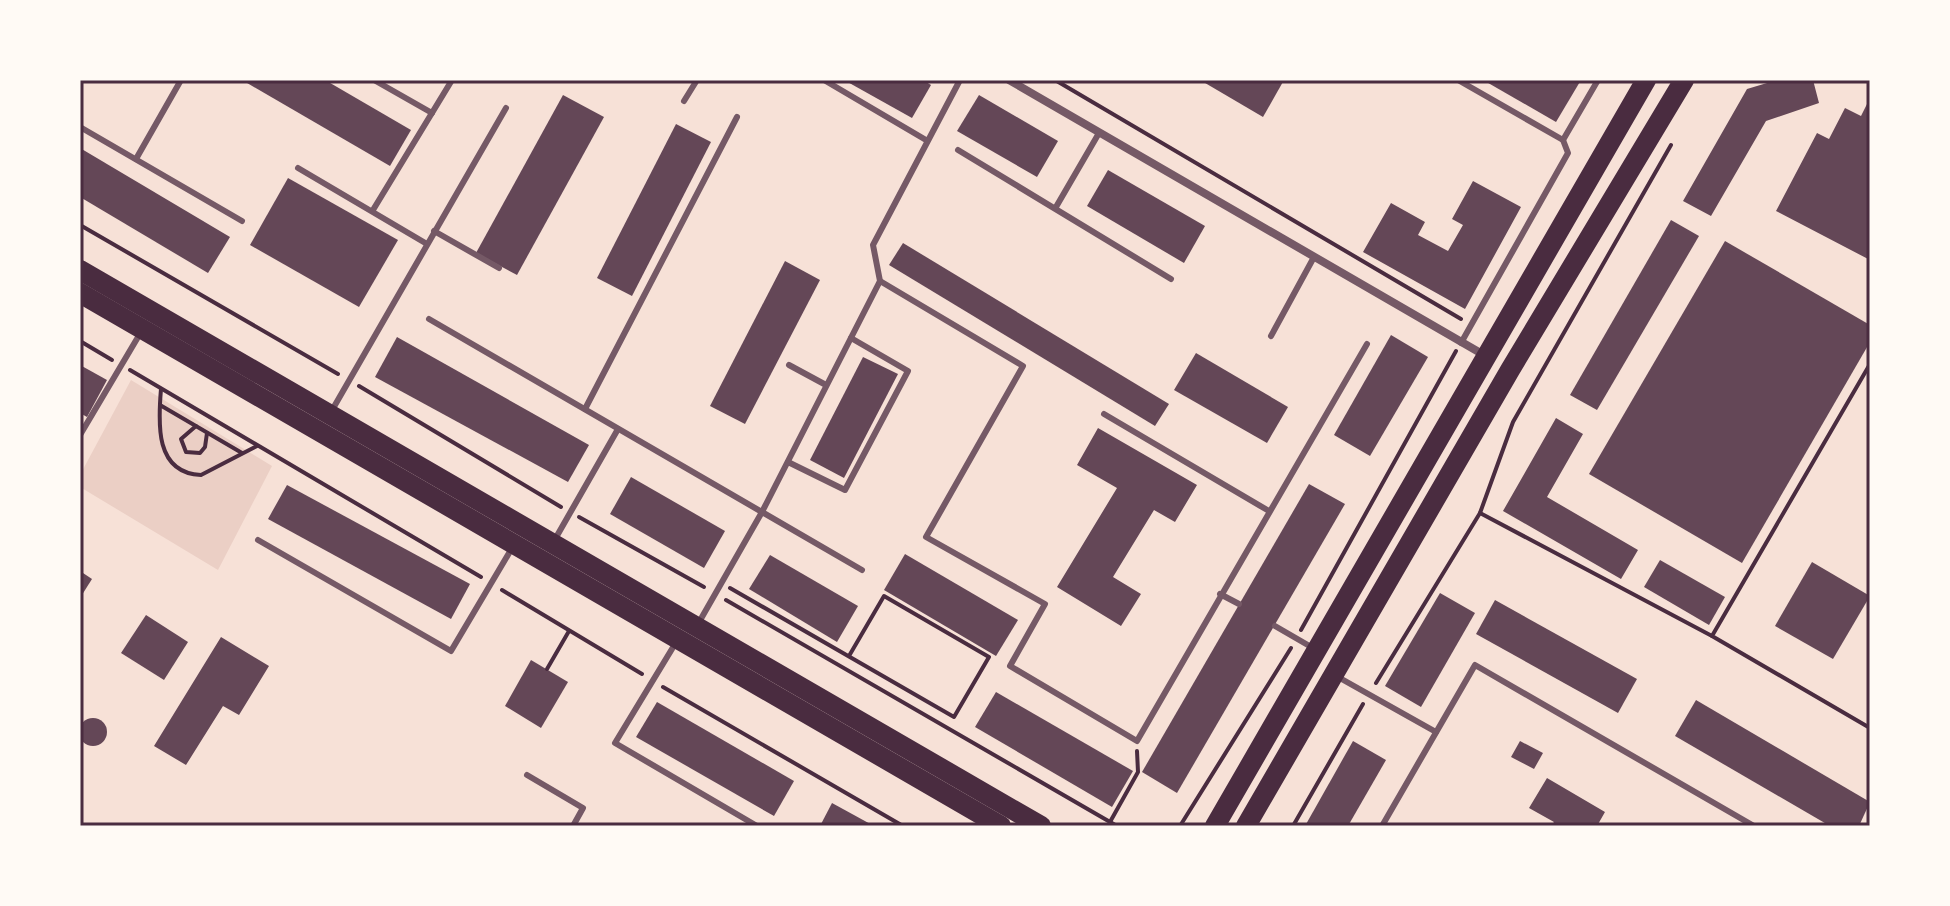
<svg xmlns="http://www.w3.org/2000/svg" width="1950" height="906" font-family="Merriweather,serif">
  <rect width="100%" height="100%" fill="#f7e1d7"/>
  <polygon fill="#ebcfc5" points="131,380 272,466 218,570 80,487 80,475"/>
  <g fill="#644757">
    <polygon points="242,80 325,80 411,130 390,166"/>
    <polygon points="844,80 923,80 931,85 912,118"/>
    <polygon points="1200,80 1284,80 1263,117"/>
    <polygon points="1483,80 1581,80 1556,122"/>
    <polygon points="1777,80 1813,80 1819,103 1766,121 1711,216 1683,201 1747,89"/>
    <polygon points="563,95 604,117 517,275 476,253"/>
    <polygon points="979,95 1058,141 1037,177 957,131"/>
    <polygon points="1870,98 1870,260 1776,211 1817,133 1829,139 1845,108 1861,116"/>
    <polygon points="676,124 711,142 632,296 597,278"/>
    <polygon points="80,148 230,237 208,273 80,197"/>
    <polygon points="1108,170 1205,226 1184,263 1087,206"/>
    <polygon points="288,178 398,240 359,307 250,245"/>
    <polygon points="1473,181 1521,207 1465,309 1363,252 1391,203 1425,222 1418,235 1448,251 1463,225 1452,219"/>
    <polygon points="1671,220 1699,236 1597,410 1570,395"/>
    <polygon points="1725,241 1870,325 1870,342 1742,563 1589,474"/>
    <polygon points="903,243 1169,404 1155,426 889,265"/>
    <polygon points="785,261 820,280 745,424 710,406"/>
    <polygon points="1391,335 1428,357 1370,456 1334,435"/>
    <polygon points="397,337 589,445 568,482 375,377"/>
    <polygon points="1196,353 1288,407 1267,443 1174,390"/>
    <polygon points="863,357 898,374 844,478 810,460"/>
    <polygon points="80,365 107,380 87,417 80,413"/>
    <polygon points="1556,418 1583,434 1547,497 1638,550 1621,579 1503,511"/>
    <polygon points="1098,428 1197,485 1175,522 1154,510 1113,577 1141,594 1121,626 1057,587 1117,488 1077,465"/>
    <polygon points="631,477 725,531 704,568 610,514"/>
    <polygon points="1309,484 1345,504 1177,793 1142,772"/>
    <polygon points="287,485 470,584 451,619 268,519"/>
    <polygon points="905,554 1018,620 996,656 884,590"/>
    <polygon points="770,555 858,606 837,642 749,589"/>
    <polygon points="1660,560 1725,597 1709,625 1644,587"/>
    <polygon points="1812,562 1870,596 1833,659 1775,626"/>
    <polygon points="80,571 92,579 80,598"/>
    <polygon points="1440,593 1475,613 1421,707 1385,686"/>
    <polygon points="1495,600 1637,679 1618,713 1476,634"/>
    <polygon points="146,615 188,642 164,680 121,653"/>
    <polygon points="221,637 269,666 239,715 223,706 186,765 154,746"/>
    <polygon points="531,660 568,682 541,728 505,706"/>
    <polygon points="996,692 1133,771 1112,807 975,727"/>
    <polygon points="1696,700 1870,802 1859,826 1830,826 1675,736"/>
    <polygon points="657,702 794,781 774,816 636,737"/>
    <circle cx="93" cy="732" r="14"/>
    <polygon points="1353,741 1386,760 1348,826 1305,826"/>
    <polygon points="1520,741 1543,753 1534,769 1511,757"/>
    <polygon points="1547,778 1605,812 1597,826 1551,826 1554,822 1529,808"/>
    <polygon points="832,803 874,826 820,826"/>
  </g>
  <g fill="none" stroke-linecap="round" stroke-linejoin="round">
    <g stroke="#4a2c40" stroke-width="4">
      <polyline points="1055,80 1461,319"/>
      <polyline points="80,225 338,374"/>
      <polyline points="80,341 112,360"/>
      <polyline points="1870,364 1712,636 1870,728"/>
      <polyline points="130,370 481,577"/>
      <polyline points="359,386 561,507"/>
      <path d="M161,389c-3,35 -6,84 40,86l56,-29"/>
      <polyline points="160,405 242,453"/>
      <polyline points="196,426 181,439 186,452 200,453 205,447 207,433"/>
      <polyline points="1480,513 1712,636"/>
      <polyline points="579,517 704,587"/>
      <polyline points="730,588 954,717 989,657 884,596 849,656"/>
      <polyline points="502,590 642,674"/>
      <polyline points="726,600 1117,826"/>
      <polyline points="1301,630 1456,351"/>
      <polyline points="547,669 569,631"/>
      <polyline points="1376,683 1480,513 1513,422 1671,145"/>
      <polyline points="663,687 903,826"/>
      <polyline points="1110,822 1138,772 1137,751"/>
      <polyline points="1180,826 1291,648"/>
      <polyline points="1293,826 1363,704"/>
    </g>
    <g stroke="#755966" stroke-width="6">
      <polyline points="374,80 432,113"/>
      <polyline points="824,80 926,140"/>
      <polyline points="1458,80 1563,140 1568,153 1461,343"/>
      <polyline points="684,101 697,80"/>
      <polyline points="80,127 242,221"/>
      <polyline points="1563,140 1598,80"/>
      <polyline points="958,150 1171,279"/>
      <polyline points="136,159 181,80"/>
      <polyline points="298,168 427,244"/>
      <polyline points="1056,207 1099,133"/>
      <polyline points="373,210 452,80"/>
      <polyline points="434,231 499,268"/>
      <polyline points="880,281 1023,366 926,537 1045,604 1010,666 1137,741 1367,344"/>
      <polyline points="429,319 862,570"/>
      <polyline points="1271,336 1314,257"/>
      <polyline points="789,365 826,385"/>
      <polyline points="585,409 737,117"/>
      <polyline points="331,412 506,108"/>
      <polyline points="1104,414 1269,511"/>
      <polyline points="80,435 141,332"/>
      <polyline points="788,462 845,490 908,371 851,338"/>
      <polyline points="258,540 451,651 512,548"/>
      <polyline points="554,541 618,429"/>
      <polyline points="1220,594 1239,604"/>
      <polyline points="698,624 762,512 880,281 873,245 960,80"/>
      <polyline points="1275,626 1313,648"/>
      <polyline points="675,644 615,743 757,826"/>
      <polyline points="1338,677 1436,732"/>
      <polyline points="527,775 583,808 573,826"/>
      <polyline points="1382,826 1475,665 1754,826"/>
    </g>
    <polyline stroke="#755966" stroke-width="8" points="1009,80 1484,355"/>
    <g stroke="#4a2c40" stroke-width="20">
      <polyline points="80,270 1041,826"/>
      <polyline points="80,293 1001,826"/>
      <polyline points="1215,826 1646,80"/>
      <polyline points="1246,826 1510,370 1684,80"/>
    </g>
  </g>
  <rect width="1950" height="906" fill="none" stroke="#fffaf5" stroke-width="164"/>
  <rect x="82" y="82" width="1786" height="742" fill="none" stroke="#4a2c40" stroke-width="3"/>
</svg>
